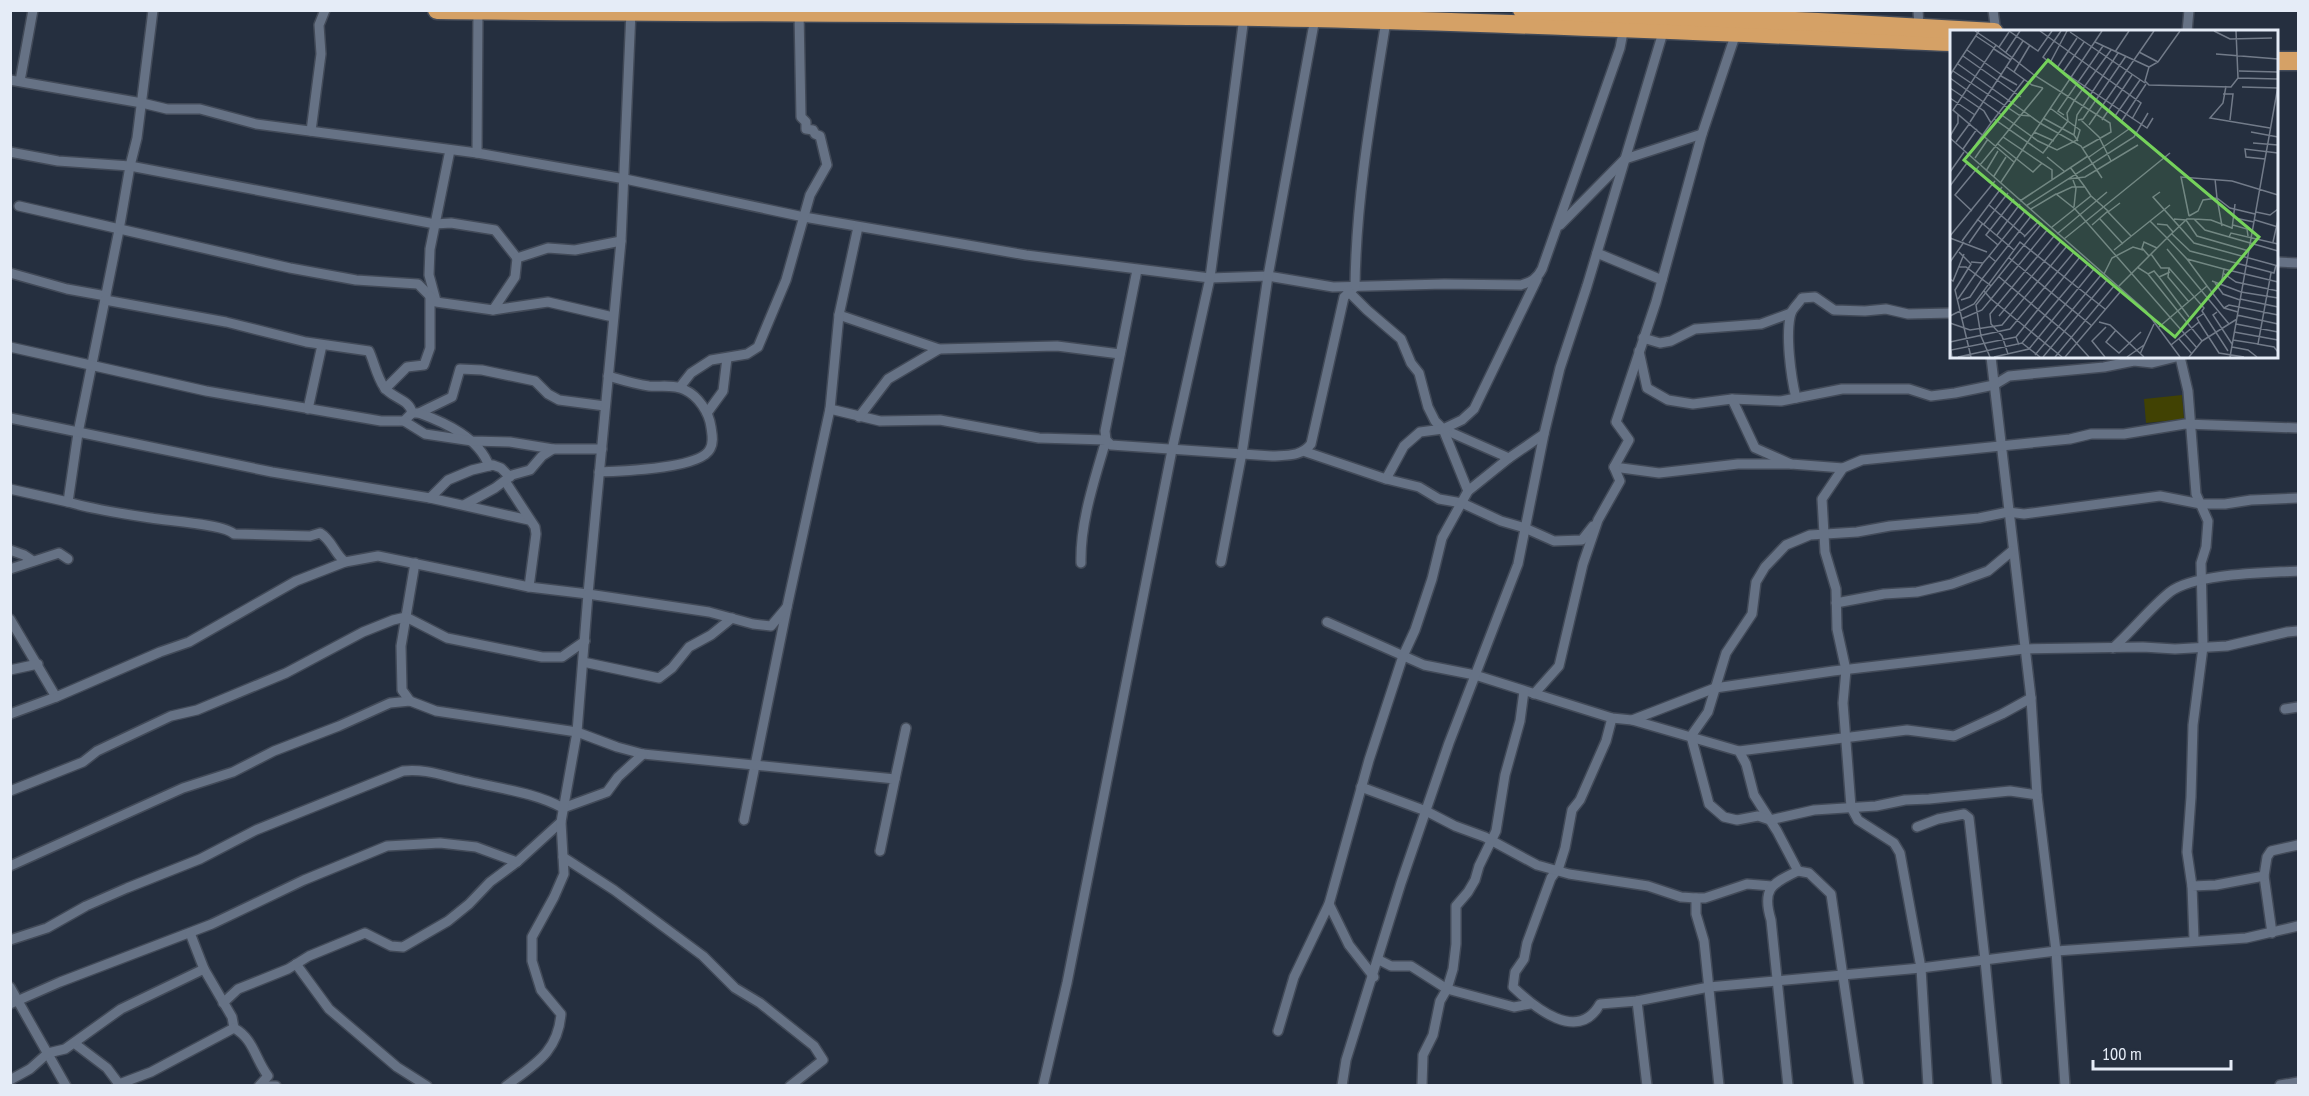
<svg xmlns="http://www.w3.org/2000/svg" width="2309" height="1096" font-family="'PT Sans Narrow',sans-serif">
  <rect width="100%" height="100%" fill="#252f3f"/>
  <polygon fill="#414203" points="2182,395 2184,419 2146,423 2144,399"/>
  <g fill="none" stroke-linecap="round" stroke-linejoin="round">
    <g stroke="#424a58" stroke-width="12">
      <g id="street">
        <path d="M153,10l-16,128 -7,28 -11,64 -41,203 -10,69c27,8 56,12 83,16 17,3 73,6 83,16l76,2 10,-3c12,7 14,20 25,29"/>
        <polyline points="1918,10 1919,27"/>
        <polyline points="1993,10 1996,32"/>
        <polyline points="2187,32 2189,10"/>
        <path d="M10,80l132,23 25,6h33l56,15 221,29 148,26 179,38 222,38 184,23 58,-2 65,11 111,-3 77,1c10,-3 16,-6 21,-16l78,-221 4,-21"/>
        <polyline points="20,81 33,10"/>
        <polyline points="311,131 321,54 319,25 325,10"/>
        <polyline points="10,152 58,161 130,166 435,224 451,223 495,230 517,258"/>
        <polyline points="477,153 478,11"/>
        <polyline points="19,206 290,268 356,280 418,284 430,296"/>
        <polyline points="1560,225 1625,159 1702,134"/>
        <polyline points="1597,253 1662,280"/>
        <polyline points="2278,262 2298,263"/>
        <path d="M1137,270l-32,161 1,9 5,5 161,11c14,-1 29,1 39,-12l33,-147 11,-10c1,-90 17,-178 31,-266"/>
        <polyline points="10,273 67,289 106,296"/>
        <polyline points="1348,291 1367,310 1401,339 1411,363 1419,373 1428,407 1435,421 1443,429 1509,458"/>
        <path d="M105,300l121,22 80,20 63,9c5,11 8,26 15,36 7,11 26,12 28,26h7l33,-16 8,-28 22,1 53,11 13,13 11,6 46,6"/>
        <polyline points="436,301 429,275 430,249 450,150"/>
        <polyline points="493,310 548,302 613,317"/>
        <polyline points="839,315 939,349 1057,346 1120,354"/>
        <polyline points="1643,338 1660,343 1671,341 1695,329 1761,324 1791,313"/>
        <polyline points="10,347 206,391 381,421 404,421 412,413"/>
        <polyline points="1639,351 1647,388 1668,400 1693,404 1732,399 1781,401 1842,389 1909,389 1931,396 1955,393 1994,385 2009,376 2104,367 2134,361 2152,363 2176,357"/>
        <polyline points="1991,357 2031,698 2037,795 2056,951 2065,1086"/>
        <polyline points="2180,357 2188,391 2196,494 2208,521 2206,547 2201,563 2203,647 2193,725 2191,797 2187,852 2192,886"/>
        <polyline points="680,387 691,373 711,360 747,354 758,347 786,280 810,195 827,165 820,136 815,134 813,130 806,129 806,122 801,117 799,12"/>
        <polyline points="385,389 407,367 424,365 430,348 430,296 436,302 493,310 515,277 517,258 548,248 575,250 621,241"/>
        <path d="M1796,398c-5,-21 -11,-64 -5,-85 2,-5 8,-10 11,-15l13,-1 19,13 31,1 21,-2 22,5 44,-1"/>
        <polyline points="1732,399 1755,448 1791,464 1843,468"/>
        <polyline points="308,409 322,345"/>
        <path d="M830,409l50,12 60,-1 99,18 67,2c-11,39 -26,81 -25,123"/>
        <path d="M419,413c27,10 60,25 70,53"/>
        <polyline points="707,413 723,391 727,358"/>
        <polyline points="859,417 888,379 939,349"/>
        <polyline points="10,418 272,472 430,498 529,520"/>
        <polyline points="404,421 425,434 472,441 510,442 553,449"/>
        <polyline points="1443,429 1468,491"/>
        <polyline points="1306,452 1386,479 1404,446 1420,432 1443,429 1462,420 1474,409 1537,279"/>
        <polyline points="1614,467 1659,473 1738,464 1791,464"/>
        <path d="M599,472c22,-1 101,-3 111,-23 4,-7 2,-15 1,-22 -2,-15 -13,-31 -26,-37 -10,-6 -25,-3 -36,-4 -15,-2 -27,-6 -41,-10"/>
        <polyline points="1386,479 1419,487 1439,499 1462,503 1501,521 1525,528 1554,541 1582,540 1593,526"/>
        <polyline points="505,481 535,527 536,534 529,587"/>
        <polyline points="10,489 68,502"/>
        <polyline points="430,498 448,480 472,470 493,465 501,468 510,477"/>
        <polyline points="464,505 495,488 512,475 530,470 542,456 553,449 602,449"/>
        <polyline points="10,550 24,555 33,561"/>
        <polyline points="1221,562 1242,453 1268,276 1315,18"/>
        <polyline points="10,569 59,553 68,559"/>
        <polyline points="1836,603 1884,594 1917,592 1952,584 1988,571 2012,551"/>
        <polyline points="10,619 56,697 160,652 189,642 296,581 345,562 378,556 529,587 588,594 621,241 631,11"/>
        <polyline points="1327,622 1424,665 1475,675 1612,718 1632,720 1715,688 1833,671 2024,649 2143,647 2175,649 2227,646 2287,632 2298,631"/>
        <path d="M2113,648c20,-18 37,-40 57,-56 25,-19 97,-19 128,-21"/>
        <polyline points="583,662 659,678 672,668 689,647 711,635 732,618"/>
        <polyline points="10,670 38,664"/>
        <polyline points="1534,694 1559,666 1583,564 1598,520 1620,481 1614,467 1629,440 1616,422 1656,302 1702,134 1736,33"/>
        <polyline points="410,701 402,690 401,646 415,563"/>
        <polyline points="2285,709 2298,707"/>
        <polyline points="10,714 56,697"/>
        <path d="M1612,718l-6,23 -26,59 -8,10 -7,38 -6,19 -8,11 -24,65 -3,16 -9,13 -2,15c21,20 65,57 87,17l37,-3 72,-14 212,-19 135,-17 190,-13 52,-12"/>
        <polyline points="1632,720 1739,751 1746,764 1754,795 1777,831 1798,871 1809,873 1831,894 1859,1086"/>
        <polyline points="1739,751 1907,730 1954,736 2002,714 2031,698"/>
        <polyline points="895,779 906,728"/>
        <polyline points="1361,787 1426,811 1455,826 1485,837 1537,865 1569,874 1648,886 1681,897 1696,898 1705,898 1747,884 1772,886"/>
        <polyline points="10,791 83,762 97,751 171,716 197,710 286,673 363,632 393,620 406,617 447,638 542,657 562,657 585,641"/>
        <polyline points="2037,795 2010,791 1929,799 1905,800 1876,806 1814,810 1770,820 1758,816 1737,820 1724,817 1709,804 1691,736 1708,712 1726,653 1752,614 1756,582 1765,567 1786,545 1810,535 1857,532 1890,526 1979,518 2008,512 2024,514 2160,496 2201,504 2225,504 2251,500 2298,498"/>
        <polyline points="744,820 787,607 830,409 839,315 858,227"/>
        <polyline points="1917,827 1938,819 1964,814 1969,818 1985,960 1997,1086"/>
        <polyline points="563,857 614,890 703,956 735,988 760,1003 814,1046 823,1060 790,1086"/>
        <polyline points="10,866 183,788 233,772 274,751 339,726 390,703 410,701 436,711 577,732 617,747 643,754 895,779 880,851"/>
        <polyline points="2264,876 2272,933"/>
        <polyline points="1696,898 1696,914 1704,941 1719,1086"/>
        <polyline points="1329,904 1349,945 1374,977"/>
        <path d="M10,940l37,-12 39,-22 41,-18 73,-29 56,-29 147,-59c22,-3 44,6 65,10 32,8 66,11 95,27l44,-16 11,-15 25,-23"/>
        <polyline points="2194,940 2192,886 2216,885 2264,876 2267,857 2271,851 2298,845"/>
        <polyline points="1379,960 1391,966 1411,966 1447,989 1514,1007 1530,1004"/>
        <polyline points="296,964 329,1009 397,1067 427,1086"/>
        <path d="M204,969l28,48 2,11c20,11 21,31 34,48l-9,10"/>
        <polyline points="10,987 66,1086"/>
        <polyline points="1637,1001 1647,1086"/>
        <polyline points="223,1003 238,989 288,969 309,956 365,933 391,946 403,947 448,921 469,904 490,882 517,862"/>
        <polyline points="10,1004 60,982 212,924 304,880 387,846 440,843 476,847 517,862 561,822 577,732 588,594 709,612 753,624 771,626 787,607"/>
        <polyline points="1278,1031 1294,977 1329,904 1369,760 1403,656 1415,630 1432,579 1442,538 1468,491 1509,458 1544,434"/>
        <polyline points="74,1043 107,1068 119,1084 151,1072 234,1028"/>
        <polyline points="10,1080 30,1069 48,1053 65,1049 121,1009 204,969 190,933"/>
        <polyline points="1422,1085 1423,1055 1433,1035 1440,1001 1447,989 1453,969 1456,944 1456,906 1468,892 1475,880 1479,866 1496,831 1505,775 1520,721 1524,691"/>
        <polyline points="2280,1085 2298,1082"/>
        <polyline points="263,1086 276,1086"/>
        <path d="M506,1086c29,-22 52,-34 55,-72l-20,-24 -9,-29v-24l22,-40 10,-23 -3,-52"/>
        <polyline points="1043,1086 1067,983 1172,450 1210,278 1244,17"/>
        <polyline points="1342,1086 1346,1060 1401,883 1449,743 1518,564 1544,434 1560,368 1587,286 1664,29"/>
        <path d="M1788,1086l-17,-166c-9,-30 -1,-36 27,-49"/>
        <polyline points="1928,1086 1921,968 1900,853 1894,843 1858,820 1851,807 1843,703 1846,670 1837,629 1836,589 1825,552 1822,499 1843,468 1862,460 2070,439 2091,434 2124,434 2185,424 2298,428"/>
      </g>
    </g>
    <g stroke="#424a58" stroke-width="21">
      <g id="highway">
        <path d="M437,10c292,3 584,2 876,8 213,5 426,15 639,24"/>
        <polyline points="1522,10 1818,22 1994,32"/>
        <polyline points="2278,61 2298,61"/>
      </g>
    </g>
    <use href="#street" stroke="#667285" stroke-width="9"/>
    <use href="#highway" stroke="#d5a166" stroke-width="18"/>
  </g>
  <g transform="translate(1950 30)">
    <rect width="328" height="328" fill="#252f3f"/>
    <path fill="none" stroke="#727b89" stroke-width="1.5" d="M25,1l21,14M59,1l29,20 14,-20M90,1l101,72 -9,16M117,1l-17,32 97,65 6,-10M264,1l16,8 42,-1M286,1l2,47 40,1M120,2l75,51M26,6l18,12M145,12l54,25 -4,14 4,4 82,2 7,-9M49,17l10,-15M44,19l17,11M17,20l35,25M56,22l14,-21M165,22l14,-21M189,22l19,10M266,24l62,5M13,26l58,41M100,33l-7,-6 18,-26M8,34l82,59 41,23 21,32M57,37l25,18 11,3M199,37l9,-5 22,-31M107,38l20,-30M3,41l66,44 12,1M289,41l39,1M64,42l16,-27M113,42l21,-30M0,45l29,-44M51,46l16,9M0,48l88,63 19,9 20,-10 3,-10 -30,-22M276,56l-3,17 -13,15 60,10M292,57l36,1M0,58l34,23 7,12 3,-4 49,34 25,-32 -1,-8 7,-12 37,-51M273,64h10l-3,26M0,68l25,17M114,85l-6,-4 45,-65M165,86l25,-36M93,88l31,17M44,89l30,-39M128,90l5,-1 43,-63M131,90l18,17 12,24M152,90l30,-45M20,92l53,-81M171,92l25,-38M139,95l65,-94M84,102l20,9M301,102l27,5M0,106l8,-13v-9M53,107l40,-49M0,108l196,173 34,46M128,111l-4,-6 3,-20 41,-62M6,112l14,-19M303,113l25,2M48,114l35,28 9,-9M13,119l14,-20M22,120l19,-27M97,127l17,14M139,127l40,-28M25,128l13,-19M315,129l-19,-2 -1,-8 33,4M64,132l-61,-52 43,-65 38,30 76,48 1,9 -28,16M30,135l23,-28 49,33v9M120,137l15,20M36,141l12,-20M0,142l14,-20M44,146l12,-19M118,149l17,-2 53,-32M123,150l3,8 -2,19M51,152l101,-151M0,156l17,-23M210,162l-7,5 41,46 84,23M107,164l15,-7h13l6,9M70,171l68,-45M170,173l-12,9 23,24M39,175l36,31M76,176l108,-69 14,-24M81,179l25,-15 19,15 122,139M22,181l-17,-16 24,-29M306,182l14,3 8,-6M239,186l-8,-39 51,4 46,14M239,186l9,-5 5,-11 14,-2 -2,-19M285,188l19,4M27,189l37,31M150,189l23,25M224,189l12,1 11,16 52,15M244,189l17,1 21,8M305,190l23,7M200,191l17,17 20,-19h7l11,11 73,21M34,194l24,-31M207,194l10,1 6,7M283,195l14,4 1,7M272,196l-5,-28 13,10 25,6M102,197l39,-31 17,15 -16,14M282,199l3,-25M107,204l50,-42M222,204l18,17 84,22 2,-8M47,205l23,-31M0,206l45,-55M74,207l15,-16M279,207l2,-4 47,11M0,208l37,14M114,209l106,-86M12,211l40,-54M323,212l5,-22M19,213l14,-20M48,215l-12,-10 28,-36M217,219l62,75M164,220l56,-45M9,222l12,12 -16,26 16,67M201,224l10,14h8l-1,9 21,25M199,226l-7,-8 2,-6 13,6M58,227l84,69M45,231l-6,-5 37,-46M0,232l14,-20M21,232l12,1 6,-7M8,237h8l16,12 50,-64M187,237l11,7 6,-3 5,6 11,-5M219,238l35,40 -2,3 26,40M274,239l54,13M273,243l13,9 42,9M154,244l8,-16 21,-11 10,3M198,244l54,67 -13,16M48,246l73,61 18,20M209,247l30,40M0,249l3,2 11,-27M262,251l29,11 37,6M265,253l8,11 17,6M41,256l51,-63M169,256l48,-48 20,21 37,10 -3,16M257,256l17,22 14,4M34,261l7,8 57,-70M8,269l25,-36M290,269l38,8M11,270l9,-3 12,-18 9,7 -15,19 5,31 9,21M274,278l5,-3 49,10M267,282l-4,3 19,29M287,285l41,9M0,286l24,-12 46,-62 85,67M49,286l62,-75M11,289l21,-9 9,-11 71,58M149,292l11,3 34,32M249,292l20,31 25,4M0,293l20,7 32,-5 65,-79M286,294l42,8M209,297l48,-41 -20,-27M166,300l-10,12 13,11 22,-21M284,302l44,8M229,309l13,15M283,310l25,4 13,-71M252,311l35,-22M0,312l60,-13 64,-77M72,313l66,-79M307,314l17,3 4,5M69,315l-3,-8 64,-80M221,315l28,-23 -2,-4 6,-4M282,317l16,3 9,7M58,324l-6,-18 -11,-12 -1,-10 65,-79M190,324l14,-30M85,325l66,-80M2,327l-1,-7 65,-13M8,327l64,-14 18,14M44,327l35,-8 65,-80M93,327l64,-77M105,327l59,-71M115,327l56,-66M155,327l-13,-16 14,-14M177,327l17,-12M280,327l48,-271"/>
    <path fill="#75d25b" fill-opacity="0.15" stroke="#75d25b" stroke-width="3" d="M98,30l211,177 -84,100 -211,-177z"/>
    <rect width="328" height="328" fill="none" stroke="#e5ecf7" stroke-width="3"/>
  </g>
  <rect width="2309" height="1096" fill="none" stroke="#e5ecf7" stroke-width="24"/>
  <path d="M2093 1060v9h138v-9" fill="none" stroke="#e5ecf7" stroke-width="3"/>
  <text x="2102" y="1060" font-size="18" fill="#e5ecf7" stroke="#252f3f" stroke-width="4.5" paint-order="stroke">100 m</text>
</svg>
